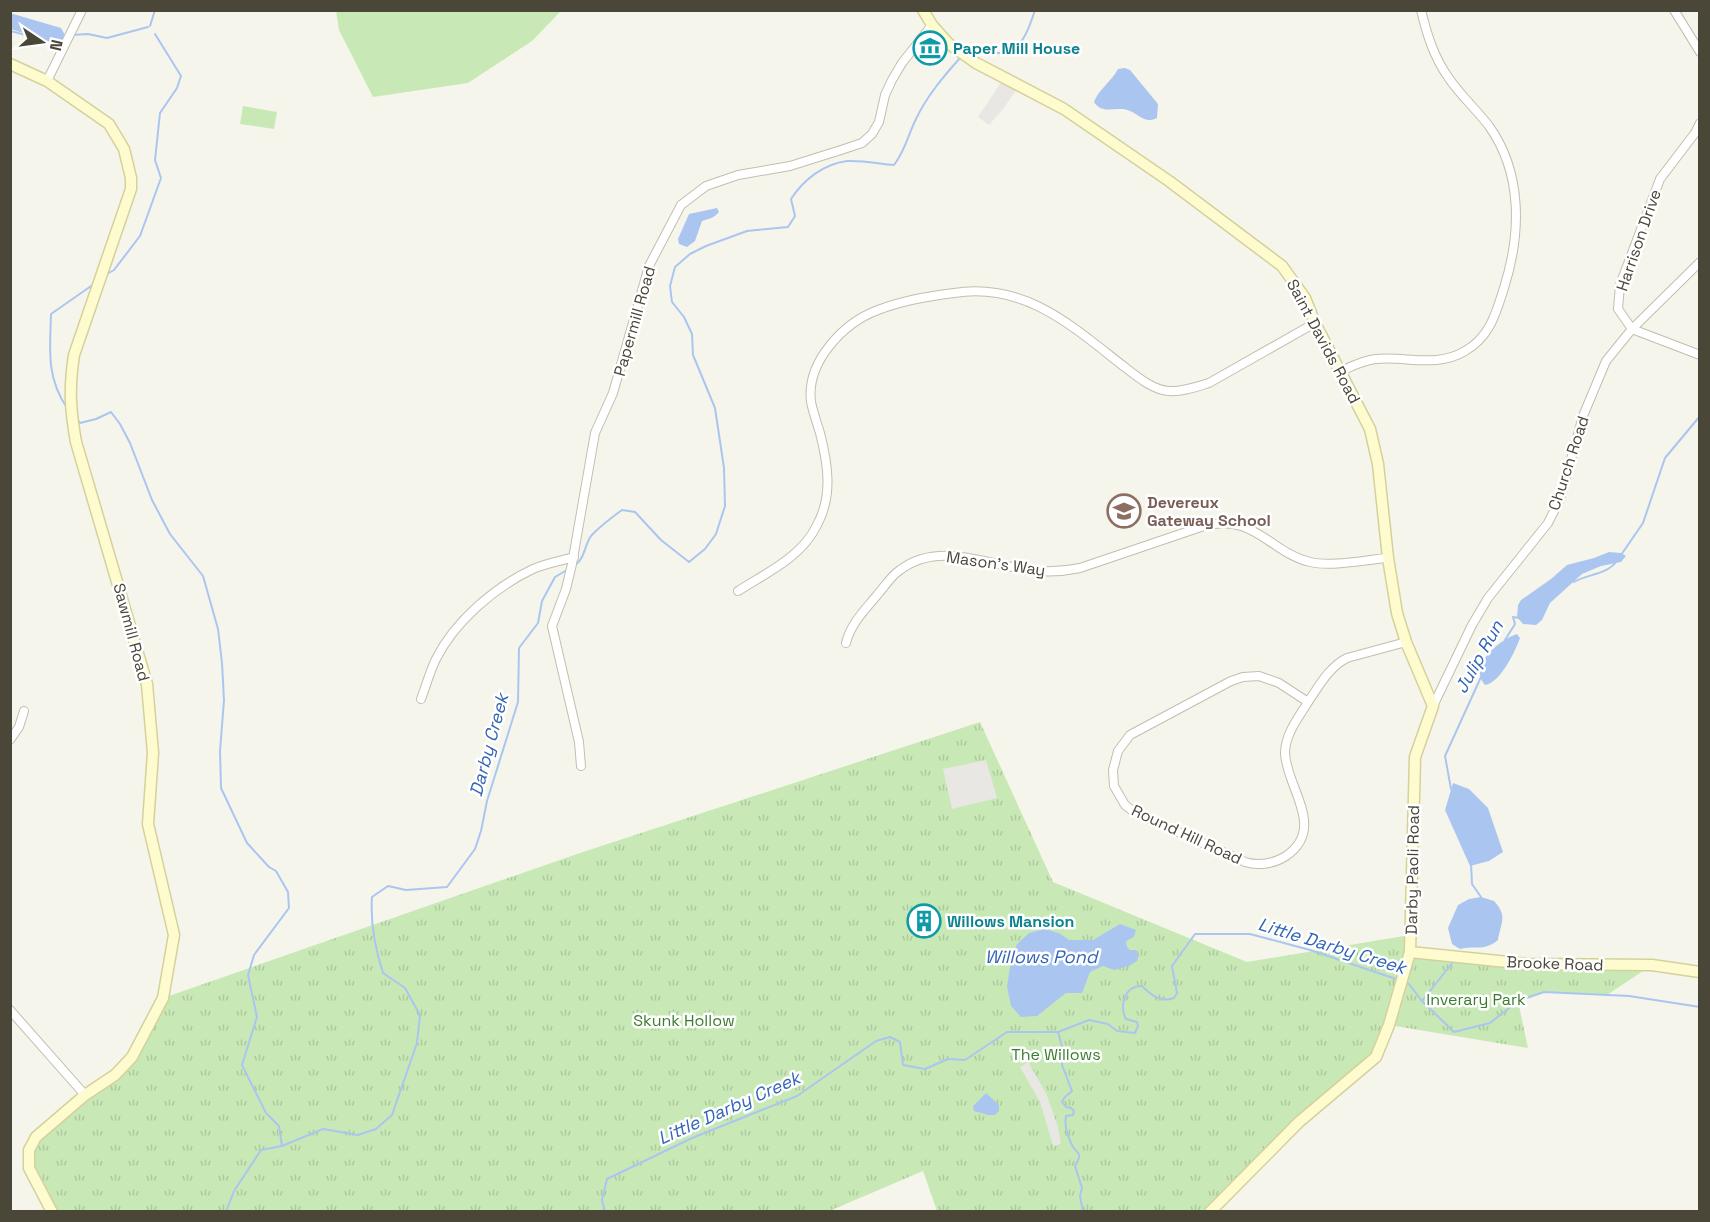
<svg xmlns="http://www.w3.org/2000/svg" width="1710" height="1222" font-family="'Space Grotesk',sans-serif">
  <defs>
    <pattern id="park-tufts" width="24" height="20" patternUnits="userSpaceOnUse" patternTransform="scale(1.5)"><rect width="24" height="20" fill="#c8e9b6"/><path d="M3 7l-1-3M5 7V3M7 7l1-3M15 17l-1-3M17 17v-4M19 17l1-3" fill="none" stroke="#adc99d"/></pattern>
  </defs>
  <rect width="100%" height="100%" fill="#f6f5ec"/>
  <g fill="#c8e9b6">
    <polygon points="336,11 336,10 561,11 532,41 468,83 373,97 339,30"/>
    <polygon points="243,106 277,112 274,129 240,124"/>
  </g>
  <polygon fill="url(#park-tufts)" points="980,722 1053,882 1247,962 1410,935 1410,951 1527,964 1652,965 1607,995 1544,992 1518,1001 1528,1048 1389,1025 1376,1057 1210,1211 937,1211 923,1171 827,1212 52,1211 29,1168 36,1137 115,1075 163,998 580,853"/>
  <g fill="#e8e7e3">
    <polygon points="1004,78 1020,85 1003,109 989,125 978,117"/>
    <polygon points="986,760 997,798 952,809 943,769"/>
    <polygon points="1028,1062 1046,1093 1058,1127 1061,1144 1053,1146 1040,1102 1020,1067"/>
  </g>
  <g fill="#aac6f0">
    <polygon points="10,13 61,28 66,37 60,42 53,43 11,29"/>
    <path d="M1125,68l5,2 28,34 -1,14c-12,6 -17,-3 -27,-7 -12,-6 -27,5 -36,-9 4,-12 18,-21 24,-33z"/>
    <path d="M717,208l2,4c-5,6 -10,7 -17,9l-7,20 -8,6 -8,-3 -1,-5 11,-25z"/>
    <polygon points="1609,552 1621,553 1626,556 1621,562 1601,566 1582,574 1550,603 1542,620 1536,625 1523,624 1517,617 1518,605 1521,600 1551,579 1567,565 1594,558"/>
    <path d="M1517,634l3,4c-5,14 -20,45 -35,47 -18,-20 16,-46 32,-51z"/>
    <polygon points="1453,783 1469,789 1488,808 1503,852 1489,861 1470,866 1445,810"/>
    <path d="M1481,897l13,4c14,15 7,21 4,39 -15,12 -22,5 -38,9l-8,-5 -4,-16 10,-23 11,-6z"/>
    <polygon points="1120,924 1136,930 1134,937 1126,941 1127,947 1130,950 1136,950 1139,955 1137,961 1129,966 1114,970 1103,966 1090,972 1082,993 1066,993 1037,1016 1021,1017 1011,1006 1007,987 1011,960 1017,944 1029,933 1045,929 1059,933 1069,940 1093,940"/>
    <polygon points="986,1093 999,1105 999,1111 995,1115 988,1115 974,1111 973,1106"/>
  </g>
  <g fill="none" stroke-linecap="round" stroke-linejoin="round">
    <g stroke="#aac6f0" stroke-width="2">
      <polyline points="150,26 155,10"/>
      <polyline points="10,31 34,37"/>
      <polyline points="72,35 88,34 107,38 148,27"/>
      <path d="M965,51l3,-3c13,-2 17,4 28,5 25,2 33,-24 39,-43"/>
      <polyline points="105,275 114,270 140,236 161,178 155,160 160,113 177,88 181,76 155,34"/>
      <path d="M67,408c-21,-31 -17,-58 -16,-94l43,-30"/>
      <polyline points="77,419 80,423 96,419 111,412 120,424 130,443 152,500 170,534 203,576 218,629 222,663 224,700 220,751 221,788 247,843 269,867 276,871 288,892 289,908 254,955 248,975 257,1017 242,1065 266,1113 279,1126 282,1146"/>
      <polyline points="1621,555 1643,523 1665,458 1700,416"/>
      <path d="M574,566c11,-7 10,-20 17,-30 9,-10 20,-18 31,-26l13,2 26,28 28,22 16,-13 11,-15 9,-28 -1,-38 -9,-60 -22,-53 -1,-21 -8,-17 -12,-15 -2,-16 5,-19 15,-13 16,-8 41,-15 41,-4 7,-11 -4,-17c13,-20 33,-35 56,-38 15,-1 33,3 47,4 11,-14 14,-30 22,-46 11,-23 27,-42 44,-61"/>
      <path d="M1574,582c13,-8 32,-7 42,-20"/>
      <polyline points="1505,640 1515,624 1513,617 1520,618"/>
      <polyline points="1451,789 1445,756 1481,677"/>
      <polyline points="1471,863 1472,884 1481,897"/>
      <polyline points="1404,982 1409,984 1422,1001 1454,1032 1490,1023 1518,1001 1544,992 1629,996 1700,1007"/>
      <polyline points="1422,1001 1453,962"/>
      <path d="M1058,1032l5,18 -1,15 10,26 -8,7 -2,4 4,5 5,1 3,3 -1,4 -7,1c-2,9 2,21 6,29 5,11 12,5 3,21l7,22 -2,8 3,16"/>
      <path d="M226,1212l8,-21 27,-41 21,-4 41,-17 35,6 18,-6 16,-14 25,-72 3,-28 -15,-27 -22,-15c-8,-25 -13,-49 -11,-76l16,-11 18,4 41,-3 28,-38 6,-18 6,-30 31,-99 1,-54 19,-25 4,-22 13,-24 12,-7"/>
      <path d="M605,1212l-3,-12 5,-21 85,-41 105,-42 79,-55 14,-4 10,5 3,23 22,4 23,-10 17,1 42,-28h51l31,-12 19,4 9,7 18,2 3,-7 -1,-4 -11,-3c-7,-13 -1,-34 16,-33 9,9 19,17 32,12l3,-5 -5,-27 23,-32h55l60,16 89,30"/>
    </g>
    <g stroke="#c1bfae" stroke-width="10">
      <g id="street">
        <polyline points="1674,10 1700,52"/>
        <polyline points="47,81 82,10"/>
        <polyline points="1700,123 1695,133 1660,179 1620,285 1618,309 1632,329 1700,355"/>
        <path d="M1341,371c11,-5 23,-11 35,-12 30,-3 61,9 89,-8 25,-14 31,-38 39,-63 17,-54 19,-114 -15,-162 -13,-17 -29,-31 -41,-49 -14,-20 -21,-42 -27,-67"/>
        <path d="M738,591c28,-18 64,-34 79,-66 16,-29 11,-61 3,-92 -3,-10 -7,-21 -9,-31 -5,-40 32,-79 67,-92 23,-9 51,-14 76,-17 70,-11 117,32 168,72 13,10 30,25 47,26 13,1 27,-4 40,-8l106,-60"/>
        <path d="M846,643c5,-20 19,-33 32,-49 7,-8 13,-18 22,-24 41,-31 93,-2 138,1 14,1 28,0 42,-3l124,-42c49,-14 67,27 106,36 22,5 54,-2 78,-4"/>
        <path d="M1259,676l20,7 29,19c-9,15 -23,32 -23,51 1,34 42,75 1,103 -12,8 -28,10 -41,6l-111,-50 -9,-7 -11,-19 -1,-16 5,-19 12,-16 101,-54 12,-4z"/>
        <path d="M421,699c5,-13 9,-28 15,-40 19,-38 59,-72 97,-90 13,-6 28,-8 41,-12"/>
        <path d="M1308,702c11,-16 21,-35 39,-44l59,-16"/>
        <polyline points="1433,706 1472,625 1488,598 1548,523 1560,499 1583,416 1606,361 1632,329 1700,262"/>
        <polyline points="10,740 19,727 24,711"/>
        <polyline points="581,766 579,742 552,626 566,589 572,564 595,433 613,393 649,266 681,205 706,186 738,175 790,166 841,150 862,143 872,134 879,122 885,95 892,80 902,63 932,25"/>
        <polyline points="10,1010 85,1095"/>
      </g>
    </g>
    <g stroke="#d5d19c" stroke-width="13">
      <g id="secondary">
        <polyline points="923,10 932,25 949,44 976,63 1064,109 1169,181 1282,266 1305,298 1315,323 1370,429 1378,464 1388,558 1397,613 1406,642 1433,706 1415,757 1410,952 1389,1025 1376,1057 1299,1122 1210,1212"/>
        <path d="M10,64l37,17 62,43 15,25 7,29v11l-57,166c-5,33 -4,54 2,87l71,242 6,69 -5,71 26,111 -11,63 -31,59 -17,18 -30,20 -49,42 -7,13v18l23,44"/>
        <polyline points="1410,952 1527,964 1652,965 1700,972"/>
      </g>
    </g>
    <use href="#street" stroke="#fff" stroke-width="8"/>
    <use href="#secondary" stroke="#fefcce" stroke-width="10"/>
  </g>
  <defs>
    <g id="museum-ring" transform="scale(1.725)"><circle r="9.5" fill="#fff" stroke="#0f9aa8" stroke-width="1.5"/><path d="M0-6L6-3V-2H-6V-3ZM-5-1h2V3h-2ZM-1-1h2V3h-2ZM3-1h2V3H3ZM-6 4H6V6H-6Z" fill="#0f9aa8"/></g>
    <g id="school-ring" transform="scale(1.725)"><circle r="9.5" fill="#fff" stroke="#8d6e63" stroke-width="1.5"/><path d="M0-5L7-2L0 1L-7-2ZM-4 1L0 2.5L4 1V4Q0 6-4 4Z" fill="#8d6e63"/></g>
    <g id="building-ring" transform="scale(1.725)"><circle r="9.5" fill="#fff" stroke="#0f9aa8" stroke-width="1.5"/><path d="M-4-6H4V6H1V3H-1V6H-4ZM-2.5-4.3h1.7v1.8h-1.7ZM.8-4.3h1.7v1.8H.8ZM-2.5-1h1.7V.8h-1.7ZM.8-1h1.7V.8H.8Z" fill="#0f9aa8"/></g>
  </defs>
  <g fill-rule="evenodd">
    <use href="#museum-ring" x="930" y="48"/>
    <use href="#school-ring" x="1124" y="511"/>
    <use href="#building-ring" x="924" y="921"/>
  </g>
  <g text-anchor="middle" stroke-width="5" stroke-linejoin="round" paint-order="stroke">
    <g font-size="16" font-weight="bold" fill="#0d838f" stroke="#fff" text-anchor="start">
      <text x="953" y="54">Paper Mill House</text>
      <text x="947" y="927">Willows Mansion</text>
    </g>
    <g font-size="16" fill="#4a4739" stroke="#fff">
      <text transform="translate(1638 240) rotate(-71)" y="6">Harrison Drive</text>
      <text transform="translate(634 321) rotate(-74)" y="6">Papermill Road</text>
      <text transform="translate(1324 341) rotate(62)" y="6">Saint Davids Road</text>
      <text transform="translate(1568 463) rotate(-72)" y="6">Church Road</text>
      <text transform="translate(996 563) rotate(8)" y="6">Mason's Way</text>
      <text transform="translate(132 632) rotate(75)" y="6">Sawmill Road</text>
      <text transform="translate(1187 834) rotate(25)" y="6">Round Hill Road</text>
      <text transform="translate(1412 870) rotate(-89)" y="6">Darby Paoli Road</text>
      <text transform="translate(1555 963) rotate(2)" y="6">Brooke Road</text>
    </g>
    <g font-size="16" font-weight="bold" fill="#785e54" stroke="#fff" text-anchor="start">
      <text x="1147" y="508">Devereux<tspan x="1147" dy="18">Gateway School</tspan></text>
    </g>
    <g font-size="16" fill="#3a7d2c" stroke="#fff">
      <text x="1476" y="1005">Inverary Park</text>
      <text x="684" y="1026">Skunk Hollow</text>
      <text x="1056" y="1060">The Willows</text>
    </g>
    <g font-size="18" font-style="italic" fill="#3264b7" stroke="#fff">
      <text transform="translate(1479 657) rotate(-61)" y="6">Julip Run</text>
      <text transform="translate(489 745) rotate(-75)" y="6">Darby Creek</text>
      <text transform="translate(1332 946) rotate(17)" y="6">Little Darby Creek</text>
      <text x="1041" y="963">Willows Pond</text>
      <text transform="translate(729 1108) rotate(-24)" y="6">Little Darby Creek</text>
    </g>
  </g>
  <rect width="1710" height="1222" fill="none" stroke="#4a4739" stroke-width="24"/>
  <g transform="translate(42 42) rotate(103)" stroke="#ffffff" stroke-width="4.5" paint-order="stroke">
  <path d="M0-4.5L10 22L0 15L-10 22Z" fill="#4a4739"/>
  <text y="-9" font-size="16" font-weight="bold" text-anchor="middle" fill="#4a4739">N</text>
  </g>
</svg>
